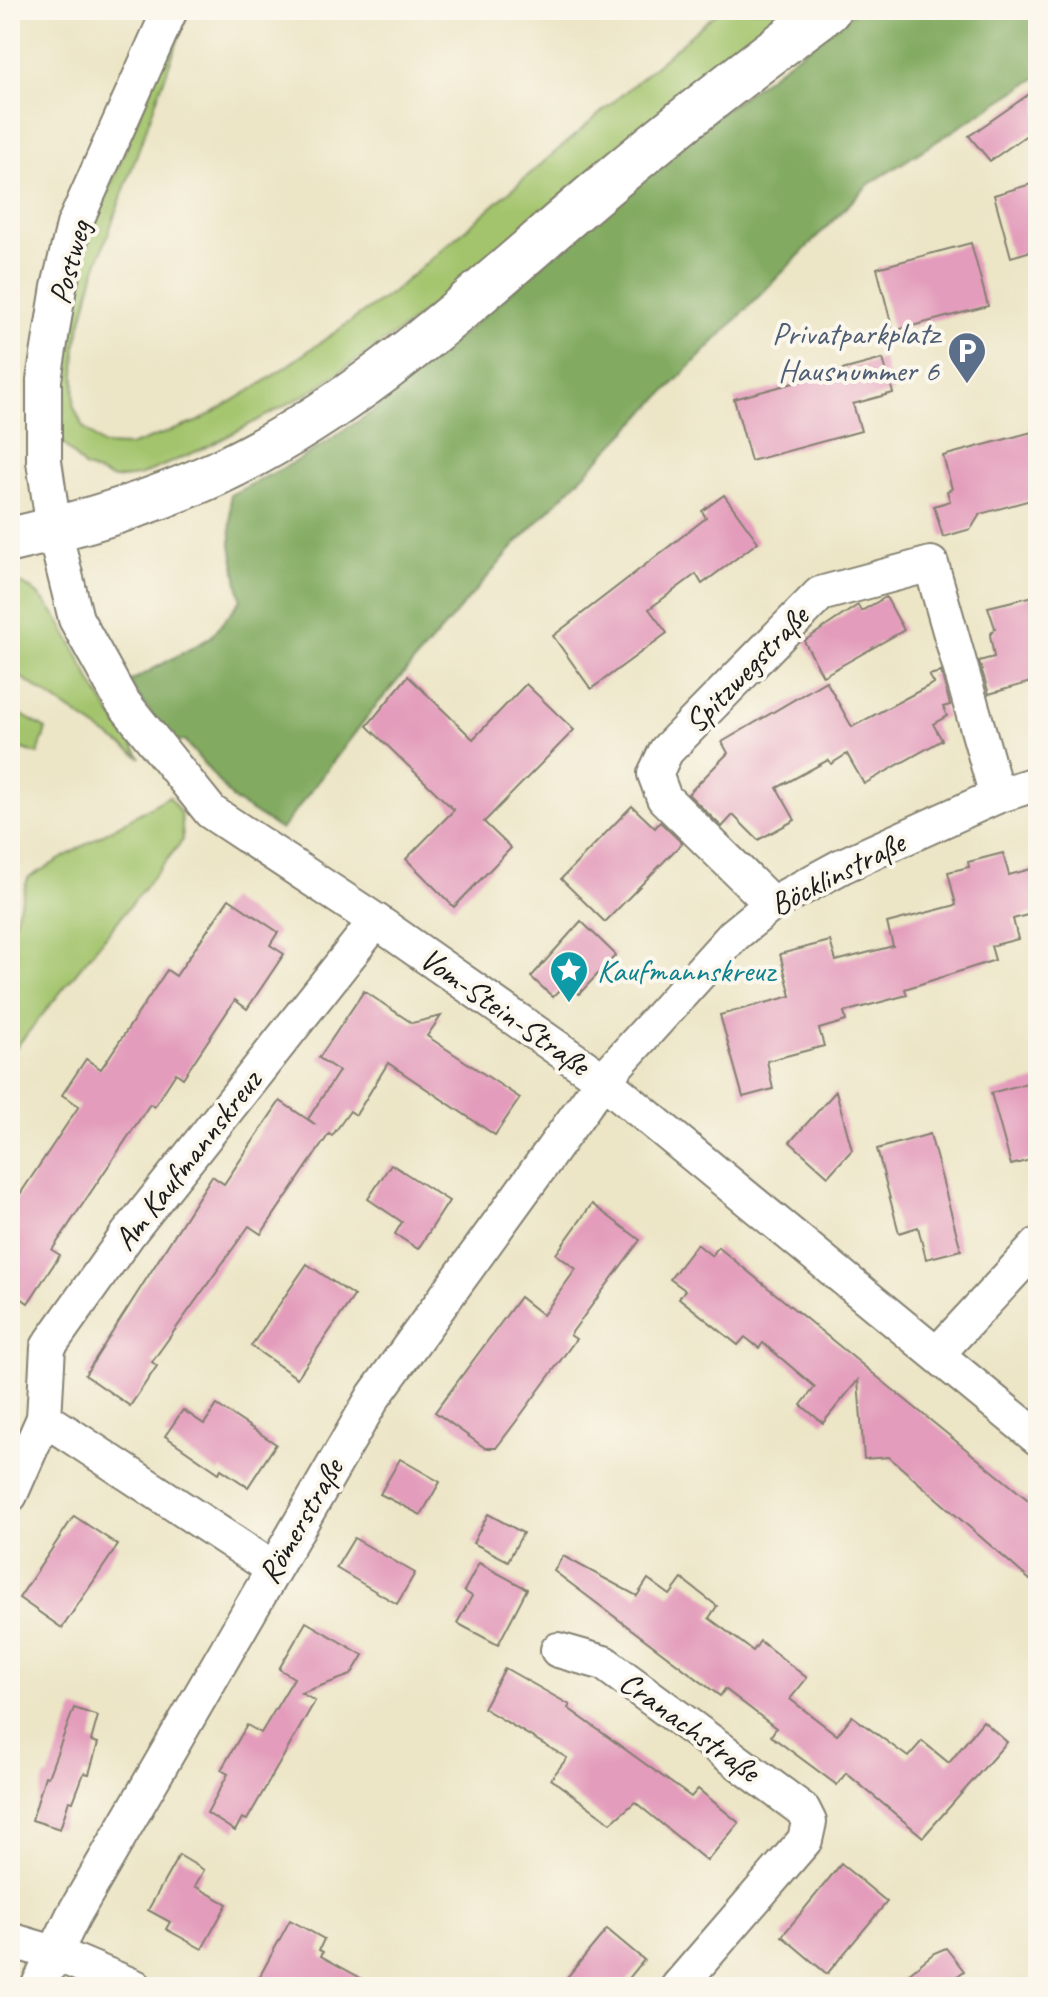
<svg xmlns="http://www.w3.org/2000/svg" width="1048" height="1997" font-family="Caveat,sans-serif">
  <rect width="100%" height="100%" fill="#fbf7ec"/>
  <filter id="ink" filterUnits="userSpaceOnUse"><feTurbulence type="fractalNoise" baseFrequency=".0125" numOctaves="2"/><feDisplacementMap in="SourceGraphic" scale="16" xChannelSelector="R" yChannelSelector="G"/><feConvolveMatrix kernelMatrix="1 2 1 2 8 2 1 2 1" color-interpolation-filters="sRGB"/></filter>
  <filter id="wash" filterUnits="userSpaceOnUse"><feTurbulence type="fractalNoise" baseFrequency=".006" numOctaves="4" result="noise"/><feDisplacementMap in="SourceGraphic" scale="32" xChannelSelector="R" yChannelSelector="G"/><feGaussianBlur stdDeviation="1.8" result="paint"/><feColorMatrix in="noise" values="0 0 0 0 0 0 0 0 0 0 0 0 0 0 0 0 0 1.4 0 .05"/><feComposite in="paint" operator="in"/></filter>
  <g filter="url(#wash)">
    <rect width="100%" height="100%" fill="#ece5c6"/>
    <g fill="#a3c46c" stroke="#607044" stroke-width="2">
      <polygon points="182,10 188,13 95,270 76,344 74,407 83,427 103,445 129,446 199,421 261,384 394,291 720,10 798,10 405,327 309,393 209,446 139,476 113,479 84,467 63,443 56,411 63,347 83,253"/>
      <path d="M10,579c45,12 65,75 86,111 14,24 30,46 45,68l-131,-88z"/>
      <polygon points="10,708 46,729 38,754 10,745"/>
      <polygon points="169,796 181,814 183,840 10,1055 10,936 28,878"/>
    </g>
    <polygon fill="#82aa60" stroke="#4f633e" stroke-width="2" points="857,10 1038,10 1038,77 868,185 516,544 374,708 281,830 234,800 185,741 170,741 129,682 210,638 241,600 231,545 230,495 299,460 375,410 693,134"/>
    <g id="blocks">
      <g fill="#e39cbb">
        <polygon points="1038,88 1038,127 990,161 969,136"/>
        <polygon points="1038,182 1038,249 1011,257 994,195"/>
        <polygon points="971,243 988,306 893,331 877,268"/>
        <polygon points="883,359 893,393 853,404 861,431 751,461 734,399"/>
        <polygon points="1032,432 1038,457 1038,498 980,514 971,529 943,537 934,506 950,501 947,491 952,489 943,456"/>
        <polygon points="724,495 758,542 702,584 696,574 649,609 667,633 591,689 553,636 706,518 702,511"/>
        <polygon points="1038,595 1038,680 989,694 979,661 994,657 990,635 995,628 988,607"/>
        <polygon points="886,597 904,630 823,676 804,641 858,605 861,611"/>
        <polygon points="941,672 950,705 943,707 947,716 933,724 942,740 864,784 847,754 831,764 828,760 777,788 795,820 758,840 733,815 722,827 688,794 728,753 722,742 826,681 852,727 934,683 929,675"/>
        <polygon points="408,676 473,739 526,684 574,730 484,822 511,848 454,907 406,859 454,810 367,726"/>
        <polygon points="632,806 655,828 660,822 682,843 605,922 561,879"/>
        <polygon points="1003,853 1009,875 1038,867 1038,912 1013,919 1018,939 991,946 995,960 905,989 907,995 844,1012 846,1021 819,1029 824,1046 767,1061 773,1089 743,1097 720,1015 791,996 780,954 830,941 836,961 893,946 887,923 956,905 948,872 969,867 968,862"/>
        <polygon points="229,899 278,932 270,945 284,954 247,1009 235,1000 183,1078 176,1073 154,1107 150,1104 52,1250 60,1255 28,1303 10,1290 10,1209 79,1106 62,1095 86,1059 101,1069 167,970 176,976"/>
        <polygon points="581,921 616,955 579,994 567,983 553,997 531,977"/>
        <polygon points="364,991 412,1023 441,1016 427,1036 520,1098 495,1135 388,1063 356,1115 350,1111 332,1136 329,1134 261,1234 249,1226 152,1362 157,1366 130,1406 85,1375 212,1176 224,1184 280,1101 316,1125 308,1119 339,1071 319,1058"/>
        <polygon points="1038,1080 1038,1158 1011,1165 991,1093"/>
        <polygon points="836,1091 852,1150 828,1176 790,1142"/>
        <polygon points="930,1134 961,1250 926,1259 918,1227 899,1233 877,1149"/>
        <polygon points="391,1164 449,1201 418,1249 395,1234 402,1222 368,1199"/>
        <polygon points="592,1204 640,1240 570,1335 576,1339 515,1423 496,1448 485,1448 435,1412 520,1297 543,1315 576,1269 556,1254"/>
        <polygon points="697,1244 712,1256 718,1247 1038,1508 1038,1587 889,1457 864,1459 858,1380 823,1423 801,1405 815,1387 763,1343 759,1348 745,1337 738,1345 679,1298 685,1290 670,1279"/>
        <polygon points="307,1264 354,1296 297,1378 251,1346"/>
        <polygon points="217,1405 276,1444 248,1487 221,1469 219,1473 165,1436 183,1410 204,1424"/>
        <polygon points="400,1459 440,1482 421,1515 380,1494"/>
        <polygon points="488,1514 523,1533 508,1561 473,1543"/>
        <polygon points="74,1516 118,1545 62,1628 19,1598"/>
        <polygon points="354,1538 415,1573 397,1604 336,1568"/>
        <polygon points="563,1556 637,1596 648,1579 670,1595 682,1579 717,1606 709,1618 753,1651 760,1641 807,1678 790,1699 837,1735 852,1716 908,1757 922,1741 949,1763 983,1721 1007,1742 923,1837 846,1773 837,1785 771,1736 776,1728 725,1689 720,1696 554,1571"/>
        <polygon points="479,1563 527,1589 498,1645 457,1623 472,1596 464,1591"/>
        <polygon points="306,1622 363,1655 351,1675 301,1693 315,1701 247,1820 242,1818 235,1831 207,1813 228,1774 221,1770 247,1725 261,1733 294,1678 279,1669"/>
        <polygon points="505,1668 570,1705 568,1708 691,1797 698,1789 739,1823 707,1861 635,1802 611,1823 551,1779 567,1758 483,1708"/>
        <polygon points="74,1708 98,1716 91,1741 98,1743 89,1774 84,1773 73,1802 69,1801 60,1829 32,1820 45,1776 48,1777"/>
        <polygon points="179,1855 204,1870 195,1886 227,1904 202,1949 166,1929 170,1922 148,1910"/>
        <polygon points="841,1864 887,1902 827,1974 782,1936"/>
        <polygon points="290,1920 324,1939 319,1950 323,1952 321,1956 377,1987 254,1987"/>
        <polygon points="607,1929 644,1960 622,1987 559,1987"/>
        <polygon points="946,1948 964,1971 943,1987 892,1987 934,1953"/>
      </g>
    </g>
  </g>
  <g filter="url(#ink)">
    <use href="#blocks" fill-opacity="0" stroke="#848071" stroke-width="2"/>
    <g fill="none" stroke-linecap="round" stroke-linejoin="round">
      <g stroke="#848071" stroke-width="38">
        <g id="street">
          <polyline points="170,10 74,225 59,287 44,380 44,461 54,530 76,619 121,700 211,812 376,921 603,1080 1038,1438"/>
          <polyline points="772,904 664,798 655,774 666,751 820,594 931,564 997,796"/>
          <polyline points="938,1353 1038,1245"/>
          <polyline points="44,1418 272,1568"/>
          <polyline points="10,1495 44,1418 48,1347 128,1234 376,921"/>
          <polyline points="558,1650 604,1663 803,1810 809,1822 805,1840 678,1987"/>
          <polyline points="10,1940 54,1953 135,1987"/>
          <polyline points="38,1987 73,1916 374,1396 603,1080 734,935 772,904 842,866 997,796 1038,783"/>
        </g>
      </g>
      <g stroke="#848071" stroke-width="48">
        <path id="secondary" d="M10,540c71,-16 140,-36 207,-67 148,-69 264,-184 387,-287 72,-61 148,-120 224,-176"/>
      </g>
      <use href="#street" stroke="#fff" stroke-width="34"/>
      <use href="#secondary" stroke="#fff" stroke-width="44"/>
    </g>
  </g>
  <defs>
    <g id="parking-pin" transform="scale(2)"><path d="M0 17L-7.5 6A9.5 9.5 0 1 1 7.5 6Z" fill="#5c6f8a" stroke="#fbf7ec"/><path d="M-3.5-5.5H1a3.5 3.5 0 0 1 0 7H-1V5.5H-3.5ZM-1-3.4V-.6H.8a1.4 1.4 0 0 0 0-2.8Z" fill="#fff"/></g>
    <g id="sight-pin" transform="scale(2)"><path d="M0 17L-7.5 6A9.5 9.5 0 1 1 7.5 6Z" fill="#0f9aa8" stroke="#fbf7ec"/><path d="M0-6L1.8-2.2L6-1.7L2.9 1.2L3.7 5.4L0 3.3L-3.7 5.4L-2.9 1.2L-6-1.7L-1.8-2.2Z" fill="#fff"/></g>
  </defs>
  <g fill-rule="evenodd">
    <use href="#parking-pin" x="967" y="351"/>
    <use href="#sight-pin" x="569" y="970"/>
  </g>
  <g text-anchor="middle" stroke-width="8" stroke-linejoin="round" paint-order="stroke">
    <g font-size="32" fill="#1c1c1c" stroke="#fbf7ec">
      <text transform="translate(69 262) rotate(-75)" y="11">Postweg</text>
      <text transform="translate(746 669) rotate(-46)" y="11">Spitzwegstraße</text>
      <text transform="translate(837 873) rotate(-27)" y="11">Böcklinstraße</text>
      <text transform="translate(505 1011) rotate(35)" y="11">Vom-Stein-Straße</text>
      <text transform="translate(187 1160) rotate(-52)" y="11">Am Kaufmannskreuz</text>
      <text transform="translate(300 1521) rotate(-60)" y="11">Römerstraße</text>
      <text transform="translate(690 1726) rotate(36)" y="11">Cranachstraße</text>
    </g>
    <g font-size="32" fill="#4e5e75" stroke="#fbf7ec" text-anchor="end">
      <text x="939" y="344">Privatparkplatz<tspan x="939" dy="37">Hausnummer 6</tspan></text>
    </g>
    <g font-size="32" fill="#0d838f" stroke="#fbf7ec" text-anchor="start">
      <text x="597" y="981">Kaufmannskreuz</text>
    </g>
  </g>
  <rect width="1048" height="1997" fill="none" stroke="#fbf7ec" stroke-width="40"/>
</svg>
